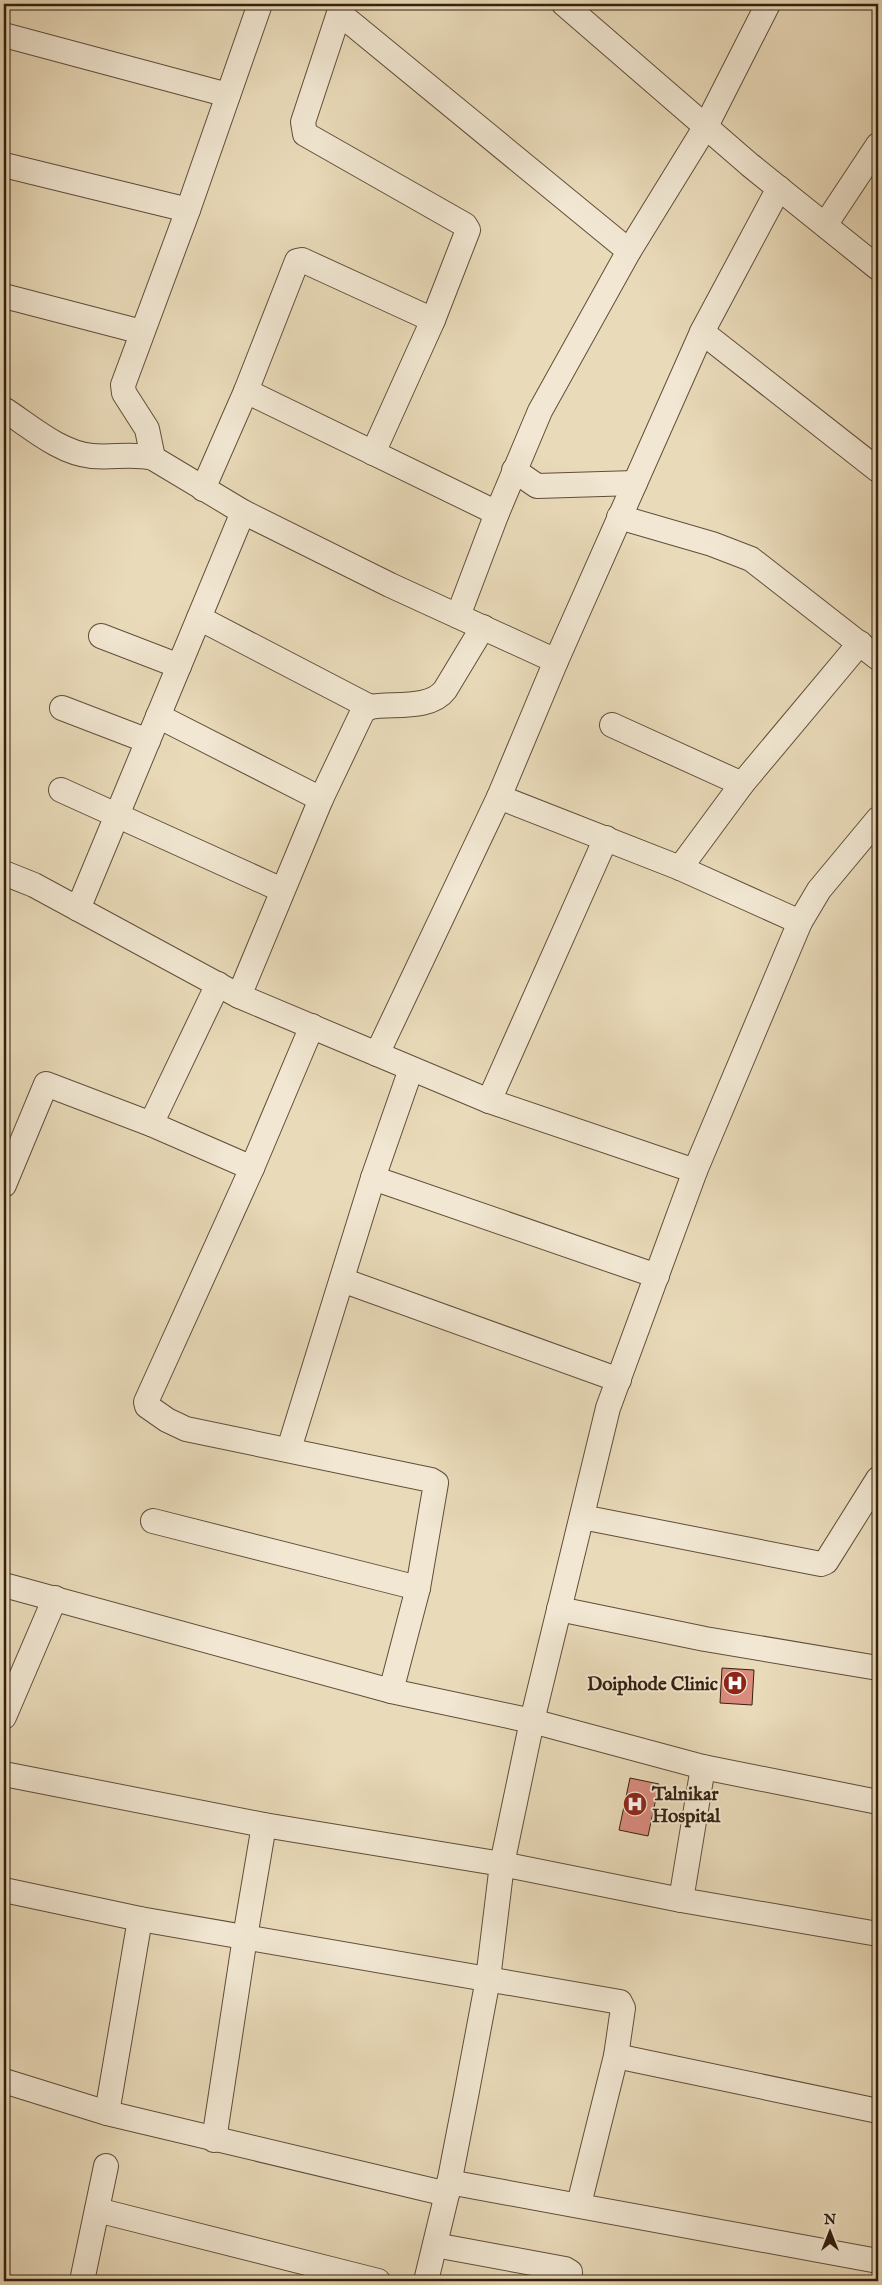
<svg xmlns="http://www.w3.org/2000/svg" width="882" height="2285" font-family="'IM FELL English',serif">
  <rect width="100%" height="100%" fill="#e9dab9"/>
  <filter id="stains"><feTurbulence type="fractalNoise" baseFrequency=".004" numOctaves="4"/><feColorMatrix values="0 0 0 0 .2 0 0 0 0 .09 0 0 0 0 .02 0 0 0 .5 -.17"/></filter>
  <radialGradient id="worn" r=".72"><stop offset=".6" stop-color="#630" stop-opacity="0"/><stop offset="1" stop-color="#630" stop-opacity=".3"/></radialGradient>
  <g fill="#d98b7e" stroke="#34200f">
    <polygon points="722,1668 754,1670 752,1705 720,1703"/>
    <polygon points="630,1778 659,1784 648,1836 619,1830"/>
  </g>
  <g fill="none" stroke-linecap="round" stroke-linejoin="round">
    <g stroke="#614e3a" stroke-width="26">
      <g id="minor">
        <polyline points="342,4 303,122 305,134 465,225 468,230 433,320 373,453"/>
        <polyline points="564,4 750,165 878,268"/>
        <polyline points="339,13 629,251"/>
        <polyline points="4,35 228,95"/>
        <polyline points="4,165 188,210"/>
        <polyline points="825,225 878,145"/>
        <polyline points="4,296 142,332"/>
        <polyline points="702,332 878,470"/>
        <polyline points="246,391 497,513"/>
        <path d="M5,410c26,17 55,43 87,46 21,2 41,-3 61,2l90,54 147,73 166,76"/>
        <polyline points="153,458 147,429 124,393 123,385 188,210 260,4"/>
        <polyline points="514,470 537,486 635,483"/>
        <polyline points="203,489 246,391 297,261 302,260 433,320"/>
        <polyline points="619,517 712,544 751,559 878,658"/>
        <polyline points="458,616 497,513 540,411 629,251 706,126 768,4"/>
        <polyline points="199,618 370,707"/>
        <polyline points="101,636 179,666"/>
        <polyline points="62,708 148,741"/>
        <polyline points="158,716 321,799"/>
        <polyline points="612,725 742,784"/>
        <polyline points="61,790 282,890"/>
        <polyline points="499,797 680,868 800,922"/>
        <polyline points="680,868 742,784 860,643"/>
        <polyline points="4,873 34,885 239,996 377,1054 499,797 556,661 702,332 779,188"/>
        <polyline points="78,909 243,512"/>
        <path d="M239,996l82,-197 42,-88 7,-4c23,-4 60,3 75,-17l38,-63"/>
        <polyline points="312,1026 252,1168 146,1402 147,1406 167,1420 186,1429 431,1480 436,1483 418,1588 391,1691"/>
        <polyline points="377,1054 489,1101 695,1171 608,1408 532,1721 502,1864 488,1979 466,2096 447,2194 426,2281"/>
        <polyline points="489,1101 606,838"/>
        <polyline points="151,1124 218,984"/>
        <polyline points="695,1171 800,922 819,890 878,819"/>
        <polyline points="373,1178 657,1276"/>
        <polyline points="4,1185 46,1084 151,1124 252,1168"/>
        <polyline points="342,1280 619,1380"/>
        <polyline points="289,1449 373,1178 411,1069"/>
        <polyline points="582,1517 821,1564 826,1562 878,1479"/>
        <polyline points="153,1521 418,1588"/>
        <polyline points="4,1585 391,1691 532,1721 703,1767 878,1802"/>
        <polyline points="559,1609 705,1639 878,1668"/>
        <polyline points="4,1717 55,1598"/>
        <polyline points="4,1774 264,1825 502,1864 681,1900 878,1934"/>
        <polyline points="4,1890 140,1919 620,2002 623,2008 616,2056 579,2204"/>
        <polyline points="681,1900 703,1767"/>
        <polyline points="616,2056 878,2111"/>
        <polyline points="4,2081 107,2113 447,2194"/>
        <polyline points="107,2113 140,1919"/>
        <polyline points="214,2140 245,1937 264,1825"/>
        <polyline points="449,2182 878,2261"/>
        <polyline points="97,2210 378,2281"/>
        <polyline points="435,2245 565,2269 570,2272 570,2281"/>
        <polyline points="82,2281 106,2166"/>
      </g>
    </g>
    <use href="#minor" stroke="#f1e7d2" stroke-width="24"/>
  </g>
  <defs>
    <g id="hospital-disc" transform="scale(1.25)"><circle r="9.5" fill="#8f2418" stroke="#f1e7d2"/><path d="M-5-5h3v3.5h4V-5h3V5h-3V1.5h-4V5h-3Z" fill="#fff"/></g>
  </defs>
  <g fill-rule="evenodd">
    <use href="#hospital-disc" x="735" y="1683"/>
    <use href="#hospital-disc" x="635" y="1804"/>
  </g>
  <g text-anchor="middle" stroke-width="4" stroke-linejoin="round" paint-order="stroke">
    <g font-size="19" font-weight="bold" fill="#34200f" stroke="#f1e7d2" text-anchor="end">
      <text x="718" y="1690">Doiphode Clinic</text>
      <text x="652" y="1800" text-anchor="start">Talnikar<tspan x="652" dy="22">Hospital</tspan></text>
    </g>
  </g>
  <rect width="882" height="2285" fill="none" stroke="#e9dab9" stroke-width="20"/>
  <rect x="5" y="5" width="872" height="2275" fill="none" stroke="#34200f" stroke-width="2.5"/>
  <rect x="10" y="10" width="862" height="2265" fill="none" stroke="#34200f"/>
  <g transform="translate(830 2232)" stroke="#f1e7d2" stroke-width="4" paint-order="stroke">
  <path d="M0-4L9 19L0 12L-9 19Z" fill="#34200f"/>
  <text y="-8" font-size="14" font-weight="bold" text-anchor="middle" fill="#34200f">N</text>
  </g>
  <rect width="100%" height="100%" filter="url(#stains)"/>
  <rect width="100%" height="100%" fill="url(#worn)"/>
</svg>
